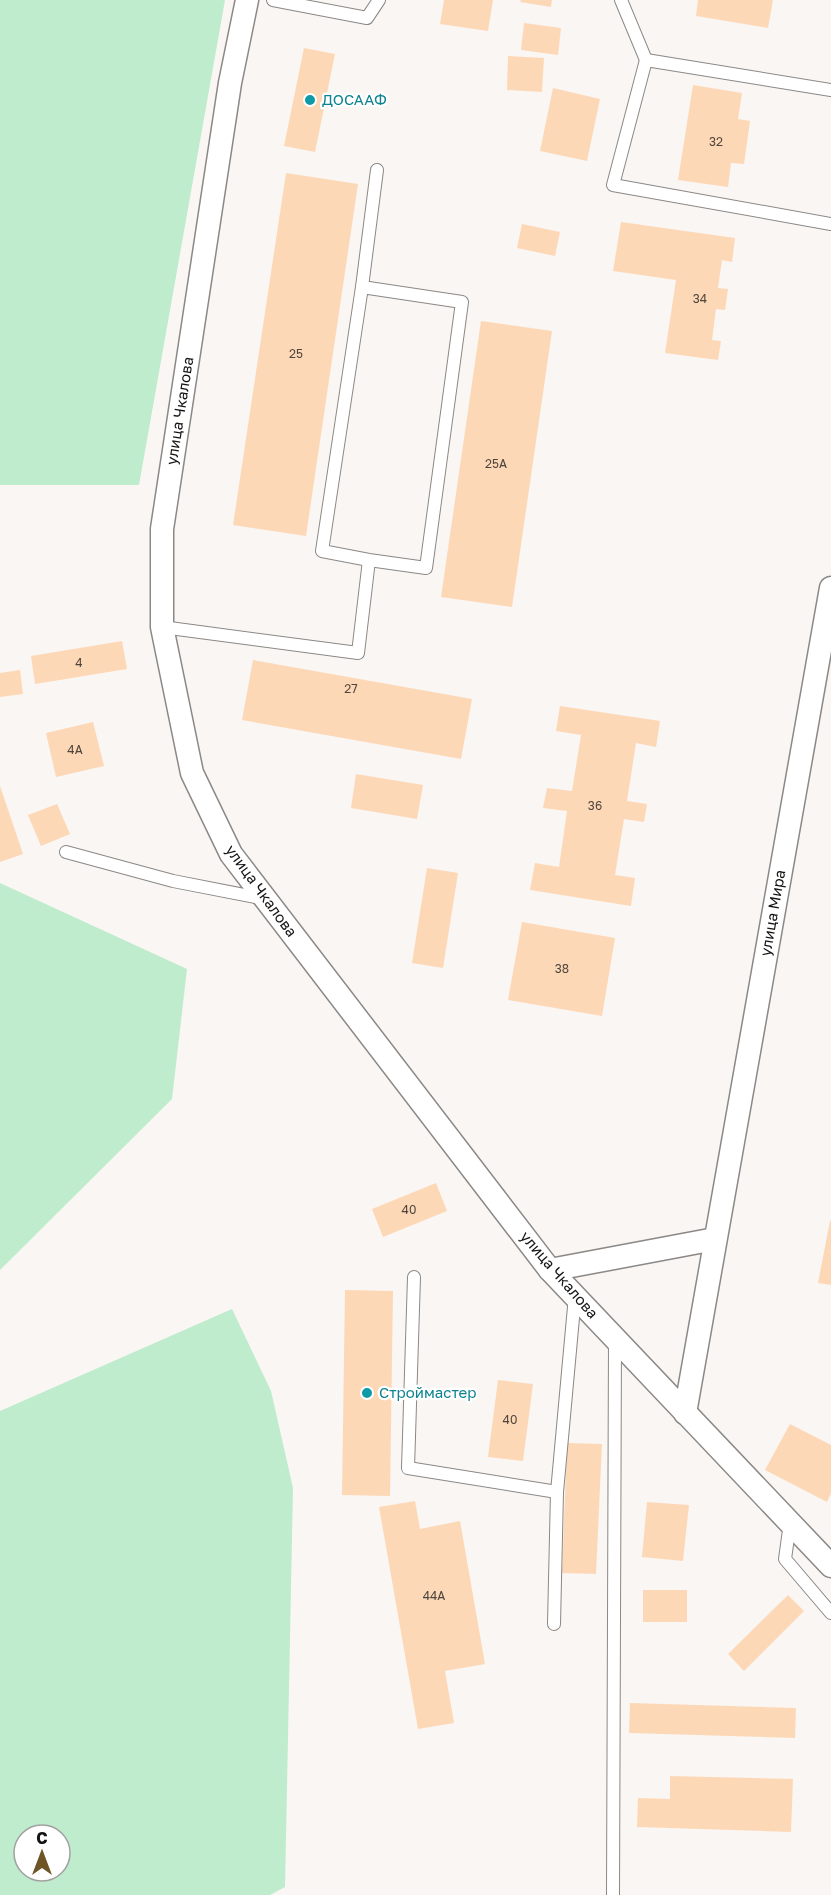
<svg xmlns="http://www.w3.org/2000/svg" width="831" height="1895" font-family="'Golos Text',sans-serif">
  <rect width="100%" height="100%" fill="#faf6f3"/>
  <g fill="#beeccd" fill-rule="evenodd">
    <polygon points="0,0 225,0 139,485 0,485"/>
    <polygon points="0,883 187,969 172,1099 0,1270"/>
    <path d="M232,1309l39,82 22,97 -8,399 -15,8h-270v-484zM24,1835h36v36h-36z"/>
  </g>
  <g fill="#fdd8b7">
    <polygon points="444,0 493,0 488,31 440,24"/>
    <polygon points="521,0 552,0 551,7 520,2"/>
    <polygon points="698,0 773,0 768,28 696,16"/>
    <polygon points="524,23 561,28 558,55 521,50"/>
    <polygon points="304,48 335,54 315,152 284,146"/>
    <polygon points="508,56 544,58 542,92 507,90"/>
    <polygon points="693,85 742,93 738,119 750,121 744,164 731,163 728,187 678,180"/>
    <polygon points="553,88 600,99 587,161 540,151"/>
    <polygon points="286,173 358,184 306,536 233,525"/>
    <polygon points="621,222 735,238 732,262 722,260 718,288 728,289 725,310 716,309 712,340 721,341 718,360 665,353 676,280 613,271"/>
    <polygon points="522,224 560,232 555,256 517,248"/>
    <polygon points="481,321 552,331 512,607 441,597"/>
    <polygon points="122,641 127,669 35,684 31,656"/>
    <polygon points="253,660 472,699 461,759 242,720"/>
    <polygon points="20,670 23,694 0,697 0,673"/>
    <polygon points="560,706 660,721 656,747 636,743 627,801 647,804 644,822 624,819 615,875 635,878 631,906 530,890 535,863 559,867 567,811 543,808 547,788 572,791 581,735 556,731"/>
    <polygon points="93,722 104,766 56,777 46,733"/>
    <polygon points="356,774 423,785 417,819 351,808"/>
    <polygon points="0,786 23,854 0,862"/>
    <polygon points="57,804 70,834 41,846 28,815"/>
    <polygon points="427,868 458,873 443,968 412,963"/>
    <polygon points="522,922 615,938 602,1016 508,1000"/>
    <polygon points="436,1183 447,1211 383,1237 372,1209"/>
    <polygon points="830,1221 831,1221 831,1285 818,1283"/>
    <polygon points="345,1290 393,1291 390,1496 342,1495"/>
    <polygon points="498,1380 533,1384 523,1461 488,1457"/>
    <polygon points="790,1424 831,1445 831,1493 827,1502 765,1470"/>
    <polygon points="567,1443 602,1444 596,1574 562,1573"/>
    <polygon points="415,1501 420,1529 460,1521 485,1664 445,1671 454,1723 418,1729 379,1507"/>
    <polygon points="647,1502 689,1505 683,1561 642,1557"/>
    <rect x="643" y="1590" width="44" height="32"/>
    <polygon points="788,1595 804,1611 744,1671 728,1654"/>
    <polygon points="630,1703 796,1708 795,1738 629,1733"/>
    <polygon points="670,1776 793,1779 791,1832 637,1827 638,1798 670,1799"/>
  </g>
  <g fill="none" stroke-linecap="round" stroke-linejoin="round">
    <g stroke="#8b8885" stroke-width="14">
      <g id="service">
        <polyline points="273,0 367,18 379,0"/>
        <polyline points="621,0 646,60"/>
        <polyline points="831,90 646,60 613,185 831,224"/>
        <polyline points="362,287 377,170"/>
        <polyline points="162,627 358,653 369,560 426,568 462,302 362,287 322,551 369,560"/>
        <polyline points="66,852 173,881 265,899"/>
        <polyline points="414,1277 408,1468 557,1492 575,1296"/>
        <polyline points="790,1523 785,1559 831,1613"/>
        <polyline points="554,1624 557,1492"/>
        <polyline points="613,1895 615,1340"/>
      </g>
    </g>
    <g stroke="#8b8885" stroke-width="25">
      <g id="minor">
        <polyline points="247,0 230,83 162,529 162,627 192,773 231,854 550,1270 831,1566"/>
        <polyline points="550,1270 715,1239"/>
        <polyline points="685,1413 831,588"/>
      </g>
    </g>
    <use href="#service" stroke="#fff" stroke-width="12"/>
    <use href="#minor" stroke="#fff" stroke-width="22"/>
  </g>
  <g fill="#0f9aa8" stroke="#fff" stroke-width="2">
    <circle cx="310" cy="100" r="6"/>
    <circle cx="367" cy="1393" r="6"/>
  </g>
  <g text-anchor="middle" stroke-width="4.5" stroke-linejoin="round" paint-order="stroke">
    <g font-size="12" fill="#4f453c">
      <text x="716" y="146">32</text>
      <text x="700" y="303">34</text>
      <text x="296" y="358">25</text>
      <text x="496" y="468">25А</text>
      <text x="79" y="667">4</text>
      <text x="351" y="693">27</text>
      <text x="75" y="754">4А</text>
      <text x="595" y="810">36</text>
      <text x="562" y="973">38</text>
      <text x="409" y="1214">40</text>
      <text x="510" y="1424">40</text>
      <text x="434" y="1600">44А</text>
    </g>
    <g font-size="15" fill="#0d838f" stroke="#fff" text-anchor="start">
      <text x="322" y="105">ДОСААФ</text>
      <text x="379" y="1398">Строймастер</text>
    </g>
    <g font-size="15" fill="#151413" stroke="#fff">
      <text transform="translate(180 411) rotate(-81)" y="5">улица Чкалова</text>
      <text transform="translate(261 891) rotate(54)" y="5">улица Чкалова</text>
      <text transform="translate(773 913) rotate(-80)" y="5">улица Мира</text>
      <text transform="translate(559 1275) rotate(49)" y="5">улица Чкалова</text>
    </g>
  </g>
  <g transform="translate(42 1853)"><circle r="28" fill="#ffffff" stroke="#a1a1a1" stroke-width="1.5"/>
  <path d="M0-4.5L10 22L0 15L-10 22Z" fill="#6e5526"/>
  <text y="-9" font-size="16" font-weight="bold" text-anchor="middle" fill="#151413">С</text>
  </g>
</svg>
